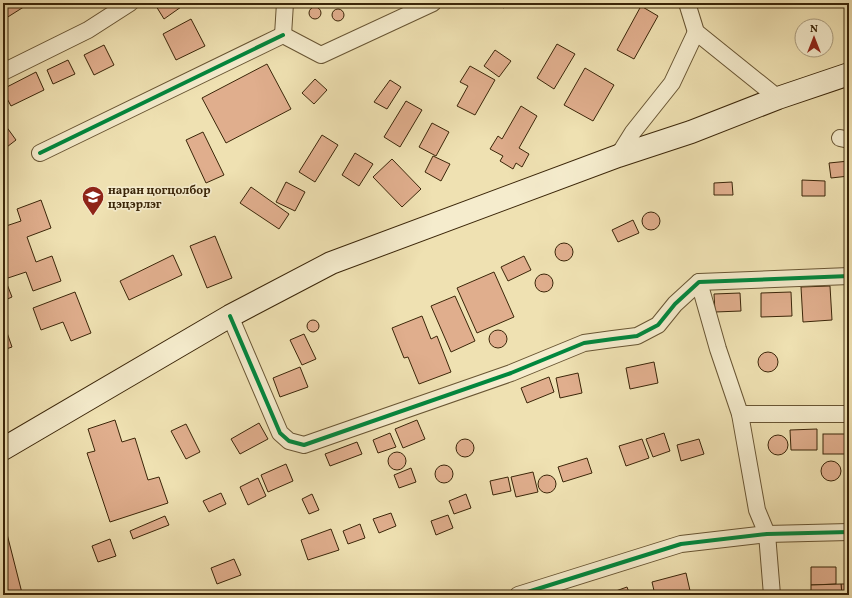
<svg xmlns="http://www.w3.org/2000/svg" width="852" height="598" font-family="Vollkorn,serif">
  <rect width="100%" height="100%" fill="#efe1b2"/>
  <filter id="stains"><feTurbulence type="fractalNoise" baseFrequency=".005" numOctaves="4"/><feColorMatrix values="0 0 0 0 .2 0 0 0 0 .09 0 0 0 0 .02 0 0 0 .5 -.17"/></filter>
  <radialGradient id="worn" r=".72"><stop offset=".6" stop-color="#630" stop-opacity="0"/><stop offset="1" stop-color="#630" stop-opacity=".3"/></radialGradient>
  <g fill="#e0ae8d" stroke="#3b2609">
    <polygon points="3,3 30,3 3,20"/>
    <polygon points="160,3 178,3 181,7 164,19 156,6"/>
    <polygon points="500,3 512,3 503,8"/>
    <polygon points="641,6 658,16 634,59 617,50"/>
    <circle cx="315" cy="13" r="6"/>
    <circle cx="338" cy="15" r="6"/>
    <polygon points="191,19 205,46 176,60 163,34"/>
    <polygon points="557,44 575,54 554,89 537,78"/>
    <polygon points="104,45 114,65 94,75 84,55"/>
    <polygon points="495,50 511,61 499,77 484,66"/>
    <polygon points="68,60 75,74 53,84 47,70"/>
    <polygon points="267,64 291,109 226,143 202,98"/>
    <polygon points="470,66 495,80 475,115 457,106 468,86 460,82"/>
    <polygon points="585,68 614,85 593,121 564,105"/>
    <polygon points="36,72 44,90 11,106 3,91 3,89"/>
    <polygon points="315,79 327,90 314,104 302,93"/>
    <polygon points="390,80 401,87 387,109 374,102"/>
    <polygon points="406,101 422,110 400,147 384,137"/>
    <polygon points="521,106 537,116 519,148 529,154 522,167 516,163 513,169 500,161 503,156 490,149 498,136 502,139"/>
    <polygon points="3,122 16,140 3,150"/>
    <polygon points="432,123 449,132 436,156 419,147"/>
    <polygon points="203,132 224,175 206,183 186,140"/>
    <polygon points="322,135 338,145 315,182 299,172"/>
    <polygon points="355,153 373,164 359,186 342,175"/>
    <polygon points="433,156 450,164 441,181 425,172"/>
    <polygon points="392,159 421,189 402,207 373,177"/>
    <polygon points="849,161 849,176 831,178 829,163"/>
    <polygon points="802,180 825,181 825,196 802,196"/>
    <polygon points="286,182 305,192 295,211 276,202"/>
    <polygon points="732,182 733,195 714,195 714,183"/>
    <polygon points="251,187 289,214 279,229 240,203"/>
    <polygon points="41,200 51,228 27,237 36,262 52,256 61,281 33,291 26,272 5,279 12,297 3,301 3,227 21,221 17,209"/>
    <circle cx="651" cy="221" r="9"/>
    <polygon points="633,220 639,233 618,242 612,230"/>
    <polygon points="215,236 232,278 207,288 190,246"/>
    <circle cx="564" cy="252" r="9"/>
    <polygon points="173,255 182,275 129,300 120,281"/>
    <polygon points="524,256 531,270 508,281 501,267"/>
    <polygon points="494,272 514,317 477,333 457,288"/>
    <circle cx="544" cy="283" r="9"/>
    <polygon points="830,286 832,320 803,322 801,287"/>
    <polygon points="75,292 91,333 71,341 63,322 41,330 33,308"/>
    <polygon points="791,292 792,316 761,317 761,293"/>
    <polygon points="740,293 741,311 715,312 714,294"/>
    <polygon points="455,296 475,341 451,352 431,306"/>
    <polygon points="422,316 431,339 437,336 451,372 419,384 408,357 404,358 392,328"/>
    <circle cx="313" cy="326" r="6"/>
    <polygon points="4,324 12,347 3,350 3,325"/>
    <circle cx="498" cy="339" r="9"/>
    <polygon points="304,334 316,359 302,365 290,340"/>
    <circle cx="768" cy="362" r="10"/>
    <polygon points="654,362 658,383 630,389 626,368"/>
    <polygon points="300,367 308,387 280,397 273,378"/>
    <polygon points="578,373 582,393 560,398 556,378"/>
    <polygon points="549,377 554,392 527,403 521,388"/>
    <polygon points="115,420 122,442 135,438 148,480 159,477 168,503 110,522 87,453 95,451 88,429"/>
    <polygon points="417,420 425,439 403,448 395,429"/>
    <polygon points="259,423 268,439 240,454 231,439"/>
    <polygon points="186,424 200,452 186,459 171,431"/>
    <polygon points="817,429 817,450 791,450 790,430"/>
    <polygon points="390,433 396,447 378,453 373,440"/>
    <polygon points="664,433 670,451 653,457 646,439"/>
    <rect x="823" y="434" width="26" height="20"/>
    <circle cx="778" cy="445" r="10"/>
    <circle cx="465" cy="448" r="9"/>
    <polygon points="642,439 649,458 626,466 619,446"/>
    <polygon points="699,439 704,454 681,461 677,445"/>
    <polygon points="357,442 362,454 330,466 325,454"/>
    <circle cx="397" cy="461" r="9"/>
    <polygon points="587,458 592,473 563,482 558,467"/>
    <circle cx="831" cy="471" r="10"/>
    <polygon points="286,464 293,481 268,492 261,475"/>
    <circle cx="444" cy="474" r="9"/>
    <polygon points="411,468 416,482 399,488 394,475"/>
    <polygon points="533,472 538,492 516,497 511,477"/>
    <circle cx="547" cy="484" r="9"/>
    <polygon points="508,477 511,491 493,495 490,481"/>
    <polygon points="258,478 266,496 248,505 240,487"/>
    <polygon points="221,493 226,504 209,512 203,501"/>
    <polygon points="312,494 319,510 309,514 302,499"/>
    <polygon points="466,494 471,508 454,514 449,501"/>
    <polygon points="391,513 396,526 379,533 373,519"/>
    <polygon points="448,515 453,528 436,535 431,521"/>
    <polygon points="165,516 169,525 133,539 130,531"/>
    <polygon points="360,524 365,538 348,544 343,531"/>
    <polygon points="331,529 339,550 308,560 301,540"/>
    <polygon points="7,534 22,593 14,595 3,595 3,535"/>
    <polygon points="110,539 116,556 98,562 92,546"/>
    <polygon points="234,559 241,575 217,584 211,568"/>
    <polygon points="811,567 836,567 836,584 811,585"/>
    <polygon points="686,573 691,595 655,595 652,582"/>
    <polygon points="841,584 849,584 849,595 842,595"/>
    <polygon points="841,584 842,595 811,595 811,585"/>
    <polygon points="627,587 630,595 614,595 613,592"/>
  </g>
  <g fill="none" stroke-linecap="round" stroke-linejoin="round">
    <g stroke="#685533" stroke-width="18">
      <g id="street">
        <polyline points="687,3 696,32 778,98"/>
        <polyline points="283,35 321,55 433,3"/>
        <polyline points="283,35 285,3"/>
        <polyline points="3,72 88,30 130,3"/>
        <polyline points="840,138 849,140"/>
        <polyline points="40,153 283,35"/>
        <polyline points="618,156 633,132 672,83 696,32"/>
        <polyline points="699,282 718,349 740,414 757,510 767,534 772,595"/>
        <polyline points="230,316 280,433 289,441 304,445 511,373 584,343 613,339 637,336 658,325 675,304 699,282 849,276"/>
        <polyline points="740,414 849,414"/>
        <polyline points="518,595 681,544 767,534 849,532"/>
      </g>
    </g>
    <g stroke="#3b2609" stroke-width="24">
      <polyline id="secondary" points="3,449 230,316 331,263 618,156 691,132 778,98 849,74"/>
    </g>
    <use href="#street" stroke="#f5eccd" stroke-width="16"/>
    <use href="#secondary" stroke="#f5eccd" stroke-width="22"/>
    <g stroke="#f5eccd" stroke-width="6">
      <g id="cycleway">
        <polyline points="40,153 283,35"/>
        <polyline points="230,316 280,433 289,441 304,445 511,373 584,343 613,339 637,336 658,325 675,304 699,282 849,276"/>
        <polyline points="518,595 681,544 767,534 849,532"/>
      </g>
    </g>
    <use href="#cycleway" stroke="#00873e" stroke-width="4"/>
  </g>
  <defs>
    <g id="school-pin" transform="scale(1.15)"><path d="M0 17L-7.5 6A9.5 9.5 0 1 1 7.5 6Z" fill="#8f2418" stroke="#f5eccd"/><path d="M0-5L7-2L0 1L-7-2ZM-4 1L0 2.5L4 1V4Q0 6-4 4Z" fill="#fff"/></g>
  </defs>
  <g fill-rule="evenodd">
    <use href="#school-pin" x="93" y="197"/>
  </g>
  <g text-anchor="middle" stroke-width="3.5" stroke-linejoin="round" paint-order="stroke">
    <g font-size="12" font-weight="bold" fill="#3b2609" stroke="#f5eccd" text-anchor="start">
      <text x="108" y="194">наран цогцолбор<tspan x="108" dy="14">цэцэрлэг</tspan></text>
    </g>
  </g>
  <rect width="852" height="598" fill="none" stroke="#efe1b2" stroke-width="16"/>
  <rect x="4" y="4" width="844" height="590" fill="none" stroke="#3b2609" stroke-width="2"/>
  <rect x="8" y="8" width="836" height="582" fill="none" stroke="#3b2609"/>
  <g transform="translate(814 38)"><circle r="19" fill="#f5eccd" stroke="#ab9d7f"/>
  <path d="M0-3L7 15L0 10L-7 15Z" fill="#8f2418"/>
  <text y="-6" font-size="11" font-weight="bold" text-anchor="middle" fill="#3b2609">N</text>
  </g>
  <rect width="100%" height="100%" filter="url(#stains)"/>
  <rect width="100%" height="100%" fill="url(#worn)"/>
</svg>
